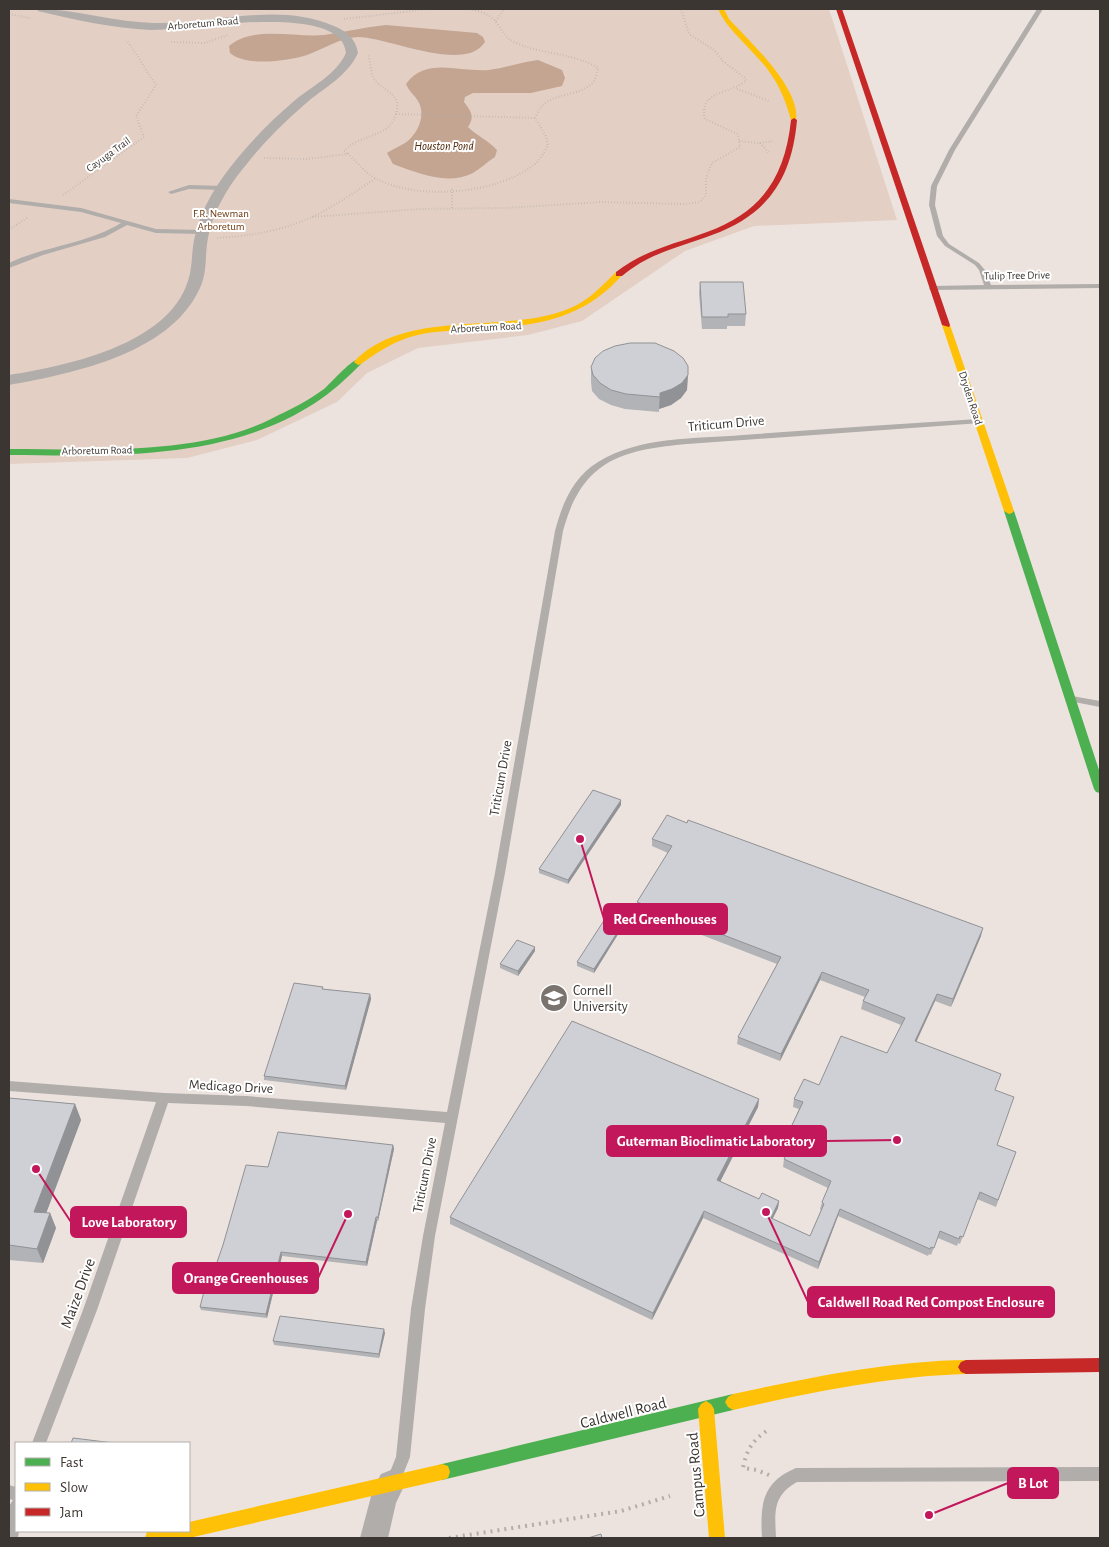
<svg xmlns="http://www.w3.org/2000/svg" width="1109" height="1547" font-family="'Alegreya Sans',sans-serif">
  <rect width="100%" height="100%" fill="#ede3de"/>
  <polygon fill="#e3cfc4" points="9,9 829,9 897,220 754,226 685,251 582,321 528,335 418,348 367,373 337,402 257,440 187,458 9,464"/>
  <g fill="#c3a592">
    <path d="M386,25l91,8 6,4 2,5c-20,32 -97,-5 -127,-5 -19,1 -34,12 -51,18 -19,6 -61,12 -77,-2l-1,-7c24,-21 66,-8 95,-11 21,-3 41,-8 62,-10z"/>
    <path d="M538,60l24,10 3,8 -3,8 -31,7h-58l-8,4 -1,5c7,9 11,15 4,25 9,9 20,13 29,23l-2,7c-8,5 -15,12 -22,16 -26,13 -55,0 -80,-9l-6,-11c7,-5 19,-9 23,-14 9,-9 15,-24 9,-36 -3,-7 -10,-11 -13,-19 20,-28 54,-11 83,-14 17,-2 32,-8 49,-10z"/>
  </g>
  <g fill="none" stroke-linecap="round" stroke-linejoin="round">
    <g stroke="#b2adaa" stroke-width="2" stroke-dasharray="0.5 2.5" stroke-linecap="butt">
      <polyline points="475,10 485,9"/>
      <polyline points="9,14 30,18"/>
      <polyline points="344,19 428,9"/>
      <polyline points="496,21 504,9"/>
      <polyline points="171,42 205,43 228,35"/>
      <polyline points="737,89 769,101"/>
      <polyline points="396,114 535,118"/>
      <polyline points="739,141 760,143 773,141"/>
      <polyline points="760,143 770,154"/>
      <path d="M347,153l-3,-2c16,-18 48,-12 53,-41 0,-4 1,-7 -1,-11 -5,-8 -15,-11 -21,-19 -5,-7 -4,-18 -7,-26"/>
      <path d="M264,158l42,1 42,-5c9,8 18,20 29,25 42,22 121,15 158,-15 6,-5 9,-12 13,-19l-2,-9 -11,-18c2,-3 3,-8 6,-11 17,-19 54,-7 57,-39 -26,-16 -57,-13 -84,-26 -9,-4 -12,-12 -18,-20 -7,-9 -20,-12 -31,-13"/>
      <polyline points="452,189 452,208"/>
      <path d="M63,195l81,-58 -8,-21 20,-31c-11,-15 -18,-31 -30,-45"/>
      <path d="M312,217l108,-8 85,-1 96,-6 83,2 16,-2 6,-7v-17l6,-15 28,-16 -2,-13 -33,-15c-7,-28 24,-25 41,-38l-1,-3 -22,-17 -9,-11 -25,-16 -8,-25"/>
      <polyline points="9,230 28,217"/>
      <path d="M217,238c32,-2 65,-7 95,-21 22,-10 42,-25 63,-38"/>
    </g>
    <g stroke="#b2adaa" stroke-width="4" stroke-dasharray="2 5" stroke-linecap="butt">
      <path d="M769,1475l-12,-5 -14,-2c3,-18 11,-30 27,-39"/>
      <polyline points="449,1538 621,1511 670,1496"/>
    </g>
    <g fill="#b1adab" fill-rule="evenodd">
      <polygon points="1037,9 1043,9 955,150 937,186 935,205 943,236 949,244 979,263 985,270 991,285 1100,284 1100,288 930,290 929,288 933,286 984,285 979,270 975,265 945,246 937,236 929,205 931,186 949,150"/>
      <polygon points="189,185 223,186 226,188 223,190 189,189 171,194 168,192"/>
      <path d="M9,199l72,9 75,21 46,1 3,2 -3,2 -46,-1 -29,-8 -22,12 -62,18 -34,13v-5c36,-17 78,-19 112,-40l-40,-11 -72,-9z"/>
      <path d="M978,419l4,2 -1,2 -294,21c-67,6 -105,17 -124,87l-58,342 -70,363 -10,73 -15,148 -8,20 -5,2 -5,-2 -2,-5 6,-15 15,-148 12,-73 22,-113 -199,-17 -78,-3 -71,207 -51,133h-14l51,-133 73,-208 -147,-11v-10l155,12 82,3 201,16 48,-239 60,-342c7,-27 18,-54 43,-69 42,-26 97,-23 145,-27 78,-6 156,-11 235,-16z"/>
      <polygon points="1072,696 1100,701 1100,707 1069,701 1067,699"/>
      <path d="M1100,1467v14l-303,1c-25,14 -22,31 -21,56h-14c-2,-33 0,-56 34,-70z"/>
      <polygon points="9,1485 16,1487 16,1531 19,1531 18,1538 9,1538 9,1506 13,1500 9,1499"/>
    </g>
    <g fill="#b1adab" fill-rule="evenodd">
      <path d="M37,9c39,0 77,13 116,14 61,2 122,-22 181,3 12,5 22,13 24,27 -11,24 -35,35 -54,52 -21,18 -41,38 -58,60 -17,20 -33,46 -38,73 -3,15 -1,31 -6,45 -27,70 -127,90 -193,102v-10c57,-9 159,-30 179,-94 5,-14 3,-30 7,-45 6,-28 23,-54 41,-76 17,-21 37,-41 58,-59 18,-15 42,-26 52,-48 -4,-53 -160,-22 -195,-23 -38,-2 -76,-10 -113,-19z"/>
      <polygon points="391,1470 401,1474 405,1484 396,1503 388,1538 360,1538 373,1489 381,1474"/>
    </g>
    <g fill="#4caf50" fill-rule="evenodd">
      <path d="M358,359l4,3 -1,2c-14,14 -29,28 -46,39 -89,58 -205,53 -306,52v-6c81,0 188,7 262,-30 18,-9 37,-18 53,-30 9,-8 24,-26 34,-30z"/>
      <polygon points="1009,508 1014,511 1100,773 1100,793 1096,792 1094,789 1004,511"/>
      <polygon points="733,1394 738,1397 741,1402 738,1407 733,1410 442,1480 436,1478 434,1472 436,1466 442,1464"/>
    </g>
    <g fill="#ffc107" fill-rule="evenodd">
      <path d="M718,9h6l5,10c21,23 72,69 67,102l-5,-1c-7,-26 -17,-46 -36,-65 -13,-15 -29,-28 -37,-46z"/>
      <path d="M616,272l7,2c-41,48 -93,53 -152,55 -21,2 -44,2 -64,9 -17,6 -31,15 -46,26l-3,1 -4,-3c50,-54 150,-27 214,-53 19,-7 34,-23 48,-37z"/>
      <polygon points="943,323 950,325 1014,511 1012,513 1009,514 1004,511 942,325"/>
      <path d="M966,1360l5,2 3,5 -3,5 -5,2c-76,2 -159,19 -233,36l-5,-3 -3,-5 3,-5 5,-3c74,-16 157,-33 233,-34z"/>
      <polygon points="706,1401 711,1404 714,1409 725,1538 709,1538 698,1409 701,1404"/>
      <polygon points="442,1464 448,1466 450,1472 448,1478 442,1480 189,1538 145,1538 147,1532 151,1531 189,1531 189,1522"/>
    </g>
    <g fill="#c62828" fill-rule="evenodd">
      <polygon points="836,9 842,9 950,325 949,327 942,325"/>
      <path d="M794,118l3,2c-5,58 -29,95 -85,115 -32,12 -63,18 -90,41h-6v-4c28,-22 59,-28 91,-40 55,-20 78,-55 84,-112z"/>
      <polygon points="1100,1358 1100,1372 966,1374 961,1372 958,1367 961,1362 966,1360"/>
    </g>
  </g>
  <g fill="#b2b3b7">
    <polygon points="700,282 746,314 745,326 727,326 727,329 702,329 699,293"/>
    <polygon points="688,366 687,390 681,398 671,405 659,409 659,412 625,409 611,405 599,399 592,391 591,382 591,367"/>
    <polygon points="621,805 568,884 539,873 539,869"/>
    <polygon points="652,839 981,936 951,1007 935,1001 916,1042 995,1090 997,1145 1016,1152 996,1207 977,1199 960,1244 958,1243 957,1246 938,1238 931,1255 929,1254 928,1256 838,1216 818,1269 703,1218 652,1320 450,1224 450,1217 759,1099 758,1107 720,1181 759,1199 779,1201 778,1208 772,1219 810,1236 821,1210 820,1209 822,1202 828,1188 783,1167 784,1159 786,1156 781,1153 782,1146 799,1109 793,1107 794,1099 819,1085 887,1053 901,1025 861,1009 863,1001 865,997 820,980 780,1061 737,1044 738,1037 777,964 637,910 637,902 668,853 652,846"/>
    <polygon points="631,911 630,915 594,973 577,966 577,962"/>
    <polygon points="535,951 518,976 500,968 500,964"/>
    <polygon points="323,989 370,994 371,999 346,1090 264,1080 264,1076"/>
    <polygon points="9,1098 75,1104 81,1120 46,1213 50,1213 56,1228 43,1263 9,1260"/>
    <polygon points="393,1145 394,1149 378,1221 377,1221 367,1266 282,1256 267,1318 201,1310 200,1307 215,1268 268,1167"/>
    <polygon points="385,1333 379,1358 274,1345 273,1341"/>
  </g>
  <g fill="#919295">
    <polygon points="688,375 687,390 681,398 671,405 659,409 660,393"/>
    <polygon points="621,800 621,805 568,884 568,880"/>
    <polygon points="631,911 630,915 594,973 594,969"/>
    <polygon points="983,928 981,936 951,1007 953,999"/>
    <polygon points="535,947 535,951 518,976 518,971"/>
    <polygon points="822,972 820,980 780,1061 781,1054"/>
    <polygon points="370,994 371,999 346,1090 345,1086"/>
    <polygon points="937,994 935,1001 913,1049 915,1041"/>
    <polygon points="759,1099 758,1107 717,1188 717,1180"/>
    <polygon points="75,1104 81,1120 41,1227 34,1212"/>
    <polygon points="393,1145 394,1149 378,1221 378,1217"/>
    <polygon points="779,1201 778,1208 769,1226 771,1218"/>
    <polygon points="840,1209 838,1216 818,1269 819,1262"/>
    <polygon points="704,1211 703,1218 652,1320 653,1313"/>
    <polygon points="50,1213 56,1228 43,1263 37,1249"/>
    <polygon points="376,1217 377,1221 367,1266 366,1262"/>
    <polygon points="281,1252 282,1256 267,1318 266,1314"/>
    <polygon points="384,1329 385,1333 379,1358 379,1354"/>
  </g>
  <g fill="#cfd0d5" stroke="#919295">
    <polygon points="700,282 743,282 746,314 728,314 728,317 702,317"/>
    <polygon points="630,343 655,343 674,351 683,358 688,366 688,375 682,383 672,389 660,393 660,397 626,394 611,390 600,383 593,375 591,367 595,358 603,351 615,346"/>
    <polygon points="593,790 621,800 568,880 539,869"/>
    <polygon points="667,815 687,823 688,820 983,928 953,999 937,994 915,1041 1001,1074 995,1090 1014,1097 997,1145 1016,1152 998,1200 980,1192 963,1237 960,1236 959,1239 940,1231 934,1248 931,1247 930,1249 840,1209 819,1262 704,1211 653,1313 450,1217 572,1021 759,1099 717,1180 759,1199 762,1193 779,1201 771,1218 810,1236 824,1204 822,1202 831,1181 784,1159 789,1149 782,1146 803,1102 794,1099 804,1079 819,1085 841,1036 887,1053 905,1018 863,1001 869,990 822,972 781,1054 738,1037 781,957 637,902 672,846 652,839"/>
    <polygon points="614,905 631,911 594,969 577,962"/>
    <polygon points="517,940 535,947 518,971 500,964"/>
    <polygon points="294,983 323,987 322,989 370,994 345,1086 264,1076"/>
    <polygon points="9,1098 75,1104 34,1212 50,1213 37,1249 9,1245"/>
    <polygon points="278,1132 393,1145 378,1217 376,1217 366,1262 281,1252 266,1314 200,1307 210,1268 215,1268 223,1245 246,1165 268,1167"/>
    <polygon points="280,1316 384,1329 379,1354 273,1341"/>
    <polygon points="73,1438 114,1443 71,1443"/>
    <polygon points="601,1534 602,1538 588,1538"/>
  </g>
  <defs>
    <g id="university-disc" transform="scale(1.4375)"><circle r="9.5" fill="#7a736e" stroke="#fff"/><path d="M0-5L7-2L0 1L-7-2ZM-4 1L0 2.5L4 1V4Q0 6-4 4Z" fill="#fff"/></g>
  </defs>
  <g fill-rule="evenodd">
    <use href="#university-disc" x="554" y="998"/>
  </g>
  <g text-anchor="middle" stroke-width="4" stroke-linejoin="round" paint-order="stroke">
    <g font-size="11" fill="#3c3632" stroke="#fff">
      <text transform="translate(203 23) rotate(-5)" y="4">Arboretum Road</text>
      <text transform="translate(108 154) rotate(-36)" y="4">Cayuga Trail</text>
      <text transform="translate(1017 275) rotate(-1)" y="4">Tulip Tree Drive</text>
      <text transform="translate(486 327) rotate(-3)" y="4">Arboretum Road</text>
      <text transform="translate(971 398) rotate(72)" y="4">Dryden Road</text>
      <text transform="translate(97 450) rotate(-1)" y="4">Arboretum Road</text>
    </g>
    <g font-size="11" fill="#6c380e" stroke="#fff">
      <text x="221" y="217">F.R. Newman<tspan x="221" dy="13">Arboretum</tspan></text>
    </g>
    <g font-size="12" font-style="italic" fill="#4f2808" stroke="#fff">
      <text x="444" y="150">Houston Pond</text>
    </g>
    <g font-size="14" fill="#3c3632" stroke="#fff">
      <text transform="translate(726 423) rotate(-5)" y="5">Triticum Drive</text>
      <text transform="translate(500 778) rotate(-80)" y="5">Triticum Drive</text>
      <text transform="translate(231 1086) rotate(3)" y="5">Medicago Drive</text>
      <text transform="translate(424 1175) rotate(-79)" y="5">Triticum Drive</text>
    </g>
    <g font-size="14" fill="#3c3632" stroke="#fff" text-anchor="start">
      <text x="573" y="995">Cornell<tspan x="573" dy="16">University</tspan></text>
    </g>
    <g font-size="16" fill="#3c3632" stroke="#fff">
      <text transform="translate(77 1293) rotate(-70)" y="6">Maize Drive</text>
      <text transform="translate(623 1412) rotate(-14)" y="6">Caldwell Road</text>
      <text transform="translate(695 1475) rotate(-95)" y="6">Campus Road</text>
    </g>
  </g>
  <path fill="none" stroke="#c2185b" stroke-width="2" d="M580 839L604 919M897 1140L826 1141M36 1169L71 1222M348 1214L318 1278M766 1212L808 1302M929 1515L1008 1483"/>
  <g fill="#c2185b" stroke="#fff" stroke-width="2">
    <circle cx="580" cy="839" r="5"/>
    <circle cx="897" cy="1140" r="5"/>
    <circle cx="36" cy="1169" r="5"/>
    <circle cx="348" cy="1214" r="5"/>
    <circle cx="766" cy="1212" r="5"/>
    <circle cx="929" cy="1515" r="5"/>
  </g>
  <g fill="#c2185b" stroke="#c2185b" stroke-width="2">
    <rect x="604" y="904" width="123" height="30" rx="5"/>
    <rect x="607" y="1126" width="219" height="30" rx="5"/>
    <rect x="71" y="1207" width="115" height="30" rx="5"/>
    <rect x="173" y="1263" width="145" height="30" rx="5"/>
    <rect x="808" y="1287" width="246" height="30" rx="5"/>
    <rect x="1008" y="1468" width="50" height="30" rx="5"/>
  </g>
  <g font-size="15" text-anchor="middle" font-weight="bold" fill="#fff">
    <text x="665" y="924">Red Greenhouses</text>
    <text x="716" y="1146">Guterman Bioclimatic Laboratory</text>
    <text x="129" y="1227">Love Laboratory</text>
    <text x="246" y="1283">Orange Greenhouses</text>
    <text x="931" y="1307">Caldwell Road Red Compost Enclosure</text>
    <text x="1033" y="1488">B Lot</text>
  </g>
  <rect width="1109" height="1547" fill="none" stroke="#3c3632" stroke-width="20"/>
  <rect x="15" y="1442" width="175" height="90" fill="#ffffff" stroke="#b1afad"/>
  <rect x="25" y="1458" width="25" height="8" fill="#4caf50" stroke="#b1afad"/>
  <text x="60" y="1467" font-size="15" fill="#3c3632">Fast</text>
  <rect x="25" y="1483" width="25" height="8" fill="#ffc107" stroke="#b1afad"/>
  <text x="60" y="1492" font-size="15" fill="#3c3632">Slow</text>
  <rect x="25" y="1508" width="25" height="8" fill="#c62828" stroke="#b1afad"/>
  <text x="60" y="1517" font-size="15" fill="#3c3632">Jam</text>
</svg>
